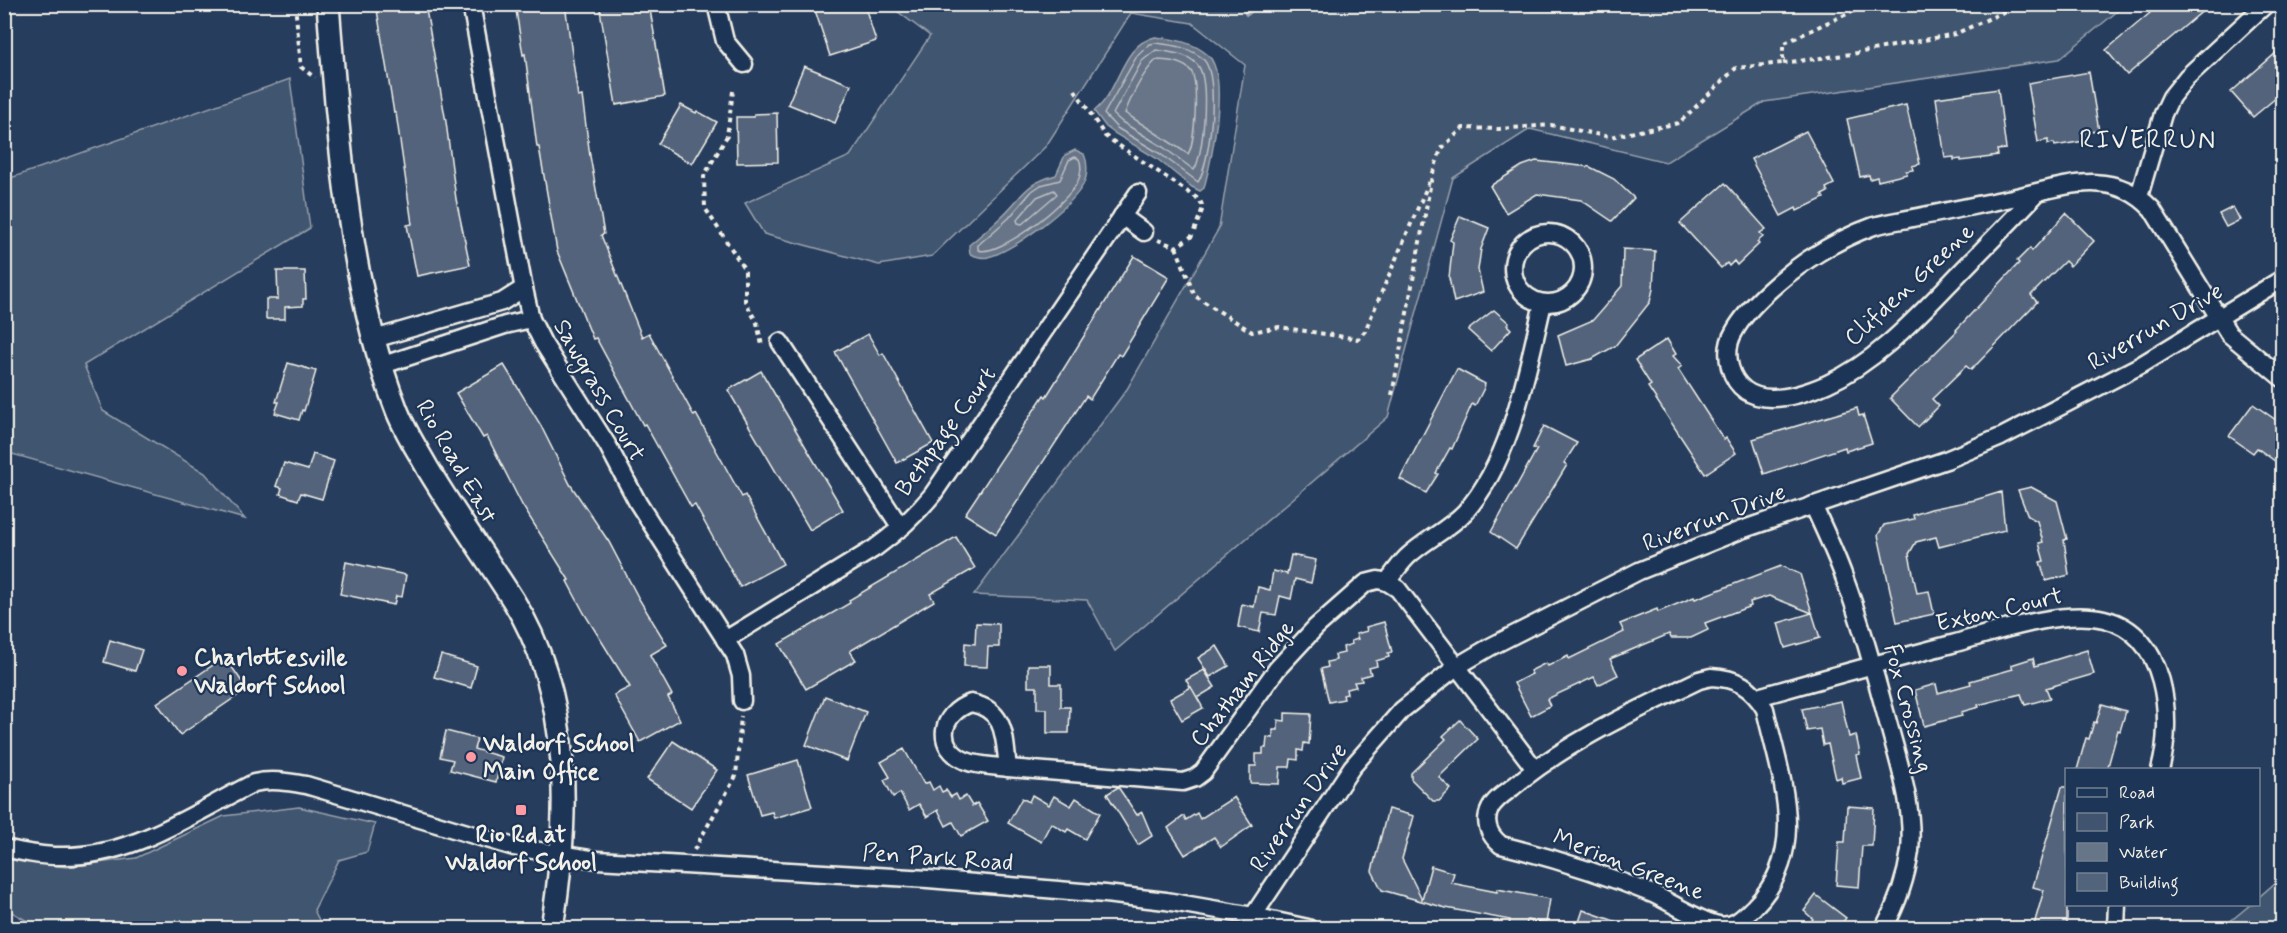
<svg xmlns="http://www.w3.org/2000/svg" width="2287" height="933" font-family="Mynerve,sans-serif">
  <rect width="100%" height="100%" fill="#263d5d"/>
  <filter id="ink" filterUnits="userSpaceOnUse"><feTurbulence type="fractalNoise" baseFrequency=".0167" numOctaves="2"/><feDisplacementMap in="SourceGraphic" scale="12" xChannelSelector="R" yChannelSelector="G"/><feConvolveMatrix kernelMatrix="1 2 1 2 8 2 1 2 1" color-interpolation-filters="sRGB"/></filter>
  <g filter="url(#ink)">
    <g fill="#40546f" stroke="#9aa2ac" stroke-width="1.5">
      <polygon points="889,5 2125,5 2059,59 1764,102 1666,162 1530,129 1453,178 1388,417 1115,651 1087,600 974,595 1127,389 1219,228 1245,65 1192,23 1131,13 1046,146 932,256 879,265 764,234 745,203 850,156 930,36"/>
      <polygon points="290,79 310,228 84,365 103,411 205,473 245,519 5,452 5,180"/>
      <polygon points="299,807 375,824 367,852 339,860 314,910 323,928 39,928 5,908 5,859 67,867 136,858 224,816"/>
      <polygon points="2282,877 2282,928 2222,928 2250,905 2258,904 2259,897"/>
    </g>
    <g fill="#677588" stroke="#9fa7ae" stroke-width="1.5">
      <path d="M1155,37c19,2 38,5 53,18 22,21 3,107 -4,133l-4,3 -8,-4 -36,-29 -42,-25 -8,-6 -12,-16c26,-19 26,-66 61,-74z"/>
      <path d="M1075,150l9,4c4,9 4,21 -1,31 -13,23 -70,66 -95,72 -6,2 -13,-1 -18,-3l-1,-9c12,-10 24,-20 35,-31 21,-21 21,-30 52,-39l9,-20z"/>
    </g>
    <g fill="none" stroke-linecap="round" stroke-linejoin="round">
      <g stroke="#bcbfc2" stroke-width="1.5">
        <path d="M1156,43c16,2 35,4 48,17 16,17 6,104 -6,122l-39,-29 -42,-25 -13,-14 33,-58 13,-12z"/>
        <path d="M1156,50c14,2 35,4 43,17 10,16 5,88 -5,103l-31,-23 -41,-25 -9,-8 29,-53z"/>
        <path d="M1156,60c11,0 27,2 35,11 8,11 4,73 -3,83l-63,-41c7,-18 17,-39 31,-53z"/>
        <path d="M1075,157l4,2c3,6 2,16 -1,22 -9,21 -79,77 -100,69v-5l31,-27 23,-27 9,-6 19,-5 9,-20z"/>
        <polygon points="1054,190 1057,194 1022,224 1018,223 1017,220 1037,197"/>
      </g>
      <polyline stroke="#9fa7ae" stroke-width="6" points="1247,13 1257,4"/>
    </g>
    <g fill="#52647b" stroke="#f4f1e8" stroke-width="1.5">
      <polygon points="376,4 425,4 446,122 456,199 470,265 417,276 407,225 412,224 396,113 394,113"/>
      <polygon points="515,4 565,4 578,97 582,96 590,156 604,234 601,235 642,337 649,333 694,416 696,414 742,497 745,495 783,564 740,587 695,505 691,507 645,424 643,425 596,338 593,339 557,251 539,147 537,147 525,54 523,55"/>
      <polygon points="599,4 649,4 665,96 616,105"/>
      <polygon points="813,4 864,4 876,41 830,56"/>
      <polygon points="2143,4 2211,4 2127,75 2106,50 2150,13"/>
      <polygon points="2283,47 2283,92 2253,117 2231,92"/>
      <polygon points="804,66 851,85 835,123 788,104"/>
      <polygon points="2089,72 2099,131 2089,132 2089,136 2084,137 2084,141 2055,146 2054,143 2048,144 2048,140 2038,142 2028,83"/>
      <polygon points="1998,89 2006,149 1997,150 1998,155 1991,156 1991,157 1961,161 1961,159 1954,160 1954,157 1945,158 1936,98"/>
      <polygon points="681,105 696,113 697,111 717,122 692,164 658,144"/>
      <polygon points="1906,105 1920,164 1912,166 1913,170 1906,171 1907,174 1878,181 1877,177 1870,179 1869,175 1860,177 1847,119"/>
      <polygon points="777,113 778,162 737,163 736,117 754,117 754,114"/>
      <polygon points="1806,131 1834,184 1826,188 1828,192 1822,195 1824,198 1797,211 1796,208 1781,216 1751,159"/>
      <polygon points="1536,161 1590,167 1614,179 1634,198 1612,221 1581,200 1537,194 1506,213 1490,186 1522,166"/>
      <polygon points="1725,183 1766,229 1760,233 1763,237 1757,242 1759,244 1737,265 1734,261 1729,266 1727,263 1721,268 1680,223"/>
      <polygon points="2233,207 2240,220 2226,227 2219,214"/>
      <polygon points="2066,213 2094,241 2070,266 2065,261 2031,295 2037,302 1978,363 1971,370 1966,366 1932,399 1939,406 1918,427 1890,398 1957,331 1956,330 2019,263 2017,261 2030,248 2032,251"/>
      <polygon points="1460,216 1489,228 1481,249 1478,270 1483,292 1454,302 1449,278 1453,242 1450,240"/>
      <polygon points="1623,249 1655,251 1653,289 1650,302 1615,346 1592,359 1566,366 1558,335 1593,320 1622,286"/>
      <polygon points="1134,256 1169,277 1121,356 1118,354 1090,399 1086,396 996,534 965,514 1044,395 1046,397"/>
      <polygon points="277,271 305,271 306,299 303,299 303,306 285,307 285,319 266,319 266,299 278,299"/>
      <polygon points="1494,310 1509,323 1507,325 1511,329 1491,351 1468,330"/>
      <polygon points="868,334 880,355 883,353 933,443 897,463 835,352"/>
      <polygon points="1667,339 1676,354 1673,356 1682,366 1678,369 1724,440 1726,438 1736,453 1705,474 1648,387 1651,385 1635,360"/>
      <polygon points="288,363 316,371 304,411 302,410 299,420 275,413 279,402 276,402"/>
      <polygon points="504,365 540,424 570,484 609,542 639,599 667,645 650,655 672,695 668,697 680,720 640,742 614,695 630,687 584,613 567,581 569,580 522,505 487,436 483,438 456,393"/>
      <polygon points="1457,369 1485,384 1484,388 1475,406 1472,404 1452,449 1450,448 1436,473 1438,474 1426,493 1400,479"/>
      <polygon points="761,371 843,510 810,530 728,390"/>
      <polygon points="2253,404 2283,425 2283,467 2257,448 2253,453 2229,436"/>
      <polygon points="1857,408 1859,416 1863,415 1872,443 1846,451 1845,447 1764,474 1753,439"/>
      <polygon points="1544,426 1577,443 1564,463 1567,465 1516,549 1491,532 1537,449 1533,448"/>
      <polygon points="313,454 334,461 322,499 301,493 298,500 280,494 282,488 276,486 284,463 308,470"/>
      <polygon points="2031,487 2057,501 2067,539 2064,540 2069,575 2046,581 2040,562 2044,561 2039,543 2043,542 2037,521 2028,516 2018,490"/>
      <polygon points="2001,492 2005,530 1939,547 1936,537 1916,542 1909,554 1917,593 1929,591 1934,614 1897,622 1878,535 1884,525 1914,519 1913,515 1931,509 1975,500"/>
      <polygon points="956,537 975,568 930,594 934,601 850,651 856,660 806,689 779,644 850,603 849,600"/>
      <polygon points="1291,555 1316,560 1311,583 1295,579 1291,599 1280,596 1276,615 1263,613 1259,632 1238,627 1242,604 1254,607 1258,587 1270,590 1273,571 1287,574"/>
      <polygon points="346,562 406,575 402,597 396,596 394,605 340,594"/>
      <polygon points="1781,566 1800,574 1820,638 1785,648 1778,623 1812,613 1769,596 1750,602 1751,606 1705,623 1708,630 1691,638 1671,638 1669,634 1610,659 1618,675 1598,685 1594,677 1547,699 1550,706 1531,716 1514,683 1532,674 1530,671 1546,663 1548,666 1568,656 1569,659 1624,632 1620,624 1657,609 1658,612 1694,597 1695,599"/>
      <polygon points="1384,622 1392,652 1388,653 1389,657 1376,661 1377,666 1369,668 1371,674 1361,677 1362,681 1354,682 1356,687 1346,689 1347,694 1343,695 1344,699 1329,702 1321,669 1328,667 1327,662 1336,660 1335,655 1344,653 1343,647 1352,644 1351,641 1358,639 1356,634 1367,631 1366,627"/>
      <polygon points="976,623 999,624 999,647 988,647 987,667 964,666 965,643 975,644"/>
      <polygon points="110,640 142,650 135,671 104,662"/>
      <polygon points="1217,646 1229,666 1210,677 1198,658"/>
      <polygon points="2087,650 2094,674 2046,688 2050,698 2025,705 2021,694 1978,705 1979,707 1961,712 1962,716 1924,726 1915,690 1936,684 1938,693 1971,684 1970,681 2013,669 2011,665 2033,658 2035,666"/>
      <polygon points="441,655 477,666 471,688 434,677"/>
      <polygon points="225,657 247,689 180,735 157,703"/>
      <polygon points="1028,665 1051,665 1051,684 1061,684 1061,707 1070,707 1069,733 1047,733 1047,709 1037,709 1037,687 1028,687"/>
      <polygon points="1204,670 1215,687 1197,698 1186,680"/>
      <polygon points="1191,687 1203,708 1182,720 1170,699"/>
      <polygon points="825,696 866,712 847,761 806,745"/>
      <polygon points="1841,701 1849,737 1856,735 1860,754 1856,755 1861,778 1842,783 1841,777 1836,779 1828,744 1823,745 1820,729 1807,731 1802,709"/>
      <polygon points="2102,704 2126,711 2120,731 2118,730 2107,770 2077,770 2086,738 2089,739 2094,722 2096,723"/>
      <polygon points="1285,713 1311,714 1309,744 1304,743 1303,751 1298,750 1298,760 1291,759 1290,767 1280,767 1279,784 1250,783 1250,766 1256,766 1256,754 1263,754 1263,748 1266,748 1267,737 1273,738 1273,730 1278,730 1278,720 1285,721"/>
      <polygon points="1460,720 1478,739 1441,775 1439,777 1451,789 1439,801 1433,801 1411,779 1411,773 1446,739 1443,736"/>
      <polygon points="446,731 477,739 474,749 502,757 496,782 450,770 453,760 440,757"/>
      <polygon points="673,741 717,770 691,808 647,779"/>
      <polygon points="904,749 924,784 929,782 933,790 939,786 942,792 946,790 951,797 956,794 959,800 966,796 972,806 977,803 988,821 961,836 953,822 946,826 938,810 927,817 919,804 909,810 900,793 893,797 884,780 890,777 881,762"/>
      <polygon points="798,760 812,807 774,818 772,812 760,815 748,775"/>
      <polygon points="1118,787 1137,815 1142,812 1152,836 1138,845 1107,794"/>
      <polygon points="2062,787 2067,787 2067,928 2033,928 2044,890 2033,887"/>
      <polygon points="1032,795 1049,805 1054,796 1071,806 1076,798 1100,813 1085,839 1068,829 1066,832 1051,823 1041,842 1008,823 1022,798 1029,802"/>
      <polygon points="1234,797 1252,825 1221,847 1214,837 1185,855 1168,828 1184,816 1186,820 1197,813 1200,819"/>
      <polygon points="1847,806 1874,808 1872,846 1862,846 1859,887 1836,885 1839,842 1845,842"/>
      <polygon points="1388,809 1414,816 1402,859 1422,899 1431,866 1454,873 1451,883 1497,892 1497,889 1550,899 1546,923 1527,920 1526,928 1509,925 1510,920 1446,908 1382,890 1372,871"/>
      <polygon points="1816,895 1846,918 1838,928 1805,928 1813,919 1804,911"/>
      <polygon points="1583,910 1629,926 1628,928 1577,928"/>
    </g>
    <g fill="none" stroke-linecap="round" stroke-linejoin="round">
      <g stroke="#f4f1e8" stroke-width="21">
        <g id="minor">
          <polyline points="471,4 523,284 531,319 543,343 608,446 638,503 735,655 741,676 742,701"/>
          <polyline points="716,4 725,41 744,64"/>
          <path d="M2038,192c-28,30 -57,59 -85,88 -38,39 -77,82 -126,104 -32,14 -84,29 -97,-17 -3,-12 -2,-25 4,-35 14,-26 51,-57 75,-73 20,-13 42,-25 65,-33 14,-4 30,-6 44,-9 32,-6 63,-13 94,-19 50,-11 100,-32 140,11l77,125 53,44"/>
          <polyline points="2139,196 2163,114 2171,97 2187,77 2266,4"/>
          <polyline points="1122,216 1144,232"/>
          <circle cx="1548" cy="268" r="35"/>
          <polyline points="374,339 502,302 524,288"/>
          <polyline points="780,342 901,528"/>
          <polyline points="380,366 505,325 531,319"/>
          <path d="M1813,505c11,24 22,47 31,72 18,48 31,98 45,149 11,41 25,82 21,125 -4,29 -13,53 -26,77"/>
          <polyline points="1387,582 1398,589 1535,769"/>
          <path d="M725,640l150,-92c22,-16 41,-33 58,-54l205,-301"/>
          <path d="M1711,677c25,1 41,10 54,32 15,67 46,141 -11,198 -10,9 -19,21 -35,18 -16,-2 -49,-23 -66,-31 -49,-20 -100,-36 -152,-49 -11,-9 -18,-22 -11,-36 4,-9 15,-16 23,-22 55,-46 122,-76 186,-107z"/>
          <path d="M1758,697c64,-18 129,-36 194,-53 43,-12 108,-35 152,-25 63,15 70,99 56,151"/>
          <path d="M971,703c36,7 33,36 37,65 -13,-2 -30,-2 -42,-7 -31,-13 -27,-47 5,-58z"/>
          <path d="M1008,768l175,14 12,-4 8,-6 74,-103 39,-42 50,-44 12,-3 9,2c6,-8 13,-18 20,-25 18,-17 41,-27 58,-45 47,-52 62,-142 78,-209"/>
          <path d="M4,848c18,4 36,8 55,8 73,2 132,-42 195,-73 17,-4 34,-1 52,2l208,62 83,13 331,19 177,15 61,7 87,15 55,12"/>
          <polyline points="1253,916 1352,767 1402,710 1456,667 1490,647 1639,571 1741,530 1946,460 2001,437 2141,365 2282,279"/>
          <polyline points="2116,928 2117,904"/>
        </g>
      </g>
      <g stroke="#f4f1e8" stroke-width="26">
        <path id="tertiary" d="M328,4c10,130 21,283 68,404 8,22 21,41 32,61 27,45 57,87 85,131 61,97 56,220 39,328"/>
      </g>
      <g stroke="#f4f1e8" stroke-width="4" stroke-dasharray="4.5 4.5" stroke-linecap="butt">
        <polyline points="295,4 301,67 315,78"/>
        <polyline points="1783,63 1852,54 1955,34 2021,4"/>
        <polyline points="1075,90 1105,136 1200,200 1203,208 1192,236 1176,247 1158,240"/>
        <polyline points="733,91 727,136 704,176 705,208 745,270 745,301 757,323 762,345"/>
        <polyline points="1176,247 1195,296 1252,332 1279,327 1358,339 1365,331 1429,182"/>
        <polyline points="1392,395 1432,176 1441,149 1463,128 1499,129 1551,125 1610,137 1679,123 1736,68 1783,63 1783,44 1822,25 1870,4"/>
        <polyline points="694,850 736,776 741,716"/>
      </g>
      <use href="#minor" stroke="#1d3557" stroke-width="16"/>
      <use href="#tertiary" stroke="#1d3557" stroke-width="21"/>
    </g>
  </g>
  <g fill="#ff9aa2" stroke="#1d3557" stroke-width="2">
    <circle cx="182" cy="671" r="6"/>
    <circle cx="471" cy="757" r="6"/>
    <rect x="515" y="804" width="12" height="12" rx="3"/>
  </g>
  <g text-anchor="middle" stroke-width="4.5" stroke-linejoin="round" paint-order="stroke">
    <g font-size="24" fill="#f4f1e8" stroke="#1d3557">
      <text transform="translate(1909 284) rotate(-43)" y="8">Clifden Greene</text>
      <text transform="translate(2155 326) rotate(-30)" y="8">Riverrun Drive</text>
      <text transform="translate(600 390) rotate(60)" y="8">Sawgrass Court</text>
      <text transform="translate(945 431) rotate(-54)" y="8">Bethpage Court</text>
      <text transform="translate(457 461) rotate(60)" y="8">Rio Road East</text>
      <text transform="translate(1714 517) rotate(-21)" y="8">Riverrun Drive</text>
      <text transform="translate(1999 609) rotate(-13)" y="8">Exton Court</text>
      <text transform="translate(1242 683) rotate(-52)" y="8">Chatham Ridge</text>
      <text transform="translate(1909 708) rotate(75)" y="8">Fox Crossing</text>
      <text transform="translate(1298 807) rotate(-55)" y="8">Riverrun Drive</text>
      <text transform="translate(938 857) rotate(4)" y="8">Pen Park Road</text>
      <text transform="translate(1629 864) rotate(21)" y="8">Merion Greene</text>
    </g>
    <g font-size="24" font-weight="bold" fill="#f4f1e8" stroke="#1d3557" text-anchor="start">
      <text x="194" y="665">Charlottesville<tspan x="194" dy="28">Waldorf School</tspan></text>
      <text x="483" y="751">Waldorf School<tspan x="483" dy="28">Main Office</tspan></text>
      <text x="521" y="842" text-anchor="middle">Rio Rd at<tspan x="521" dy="28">Waldorf School</tspan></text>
    </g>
    <g font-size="26" letter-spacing="1.5" fill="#f4f1e8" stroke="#1d3557">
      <text x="2148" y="148">RIVERRUN</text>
    </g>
  </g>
  <rect width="2287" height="933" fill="none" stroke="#1d3557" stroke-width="24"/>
  <rect x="12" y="12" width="2263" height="909" fill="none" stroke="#f4f1e8" stroke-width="2" filter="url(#ink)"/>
  <rect x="2065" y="768" width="195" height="138" fill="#1d3557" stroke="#738091" stroke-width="1.5"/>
  <rect x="2077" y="788" width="30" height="9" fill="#1d3557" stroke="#738091" stroke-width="1.5"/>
  <text x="2119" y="798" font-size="18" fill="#f4f1e8">Road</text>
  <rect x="2077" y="813" width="30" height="18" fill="#40546f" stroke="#738091" stroke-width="1.5"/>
  <text x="2119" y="828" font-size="18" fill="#f4f1e8">Park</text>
  <rect x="2077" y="843" width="30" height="18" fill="#677588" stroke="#738091" stroke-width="1.5"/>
  <text x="2119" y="858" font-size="18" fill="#f4f1e8">Water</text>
  <rect x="2077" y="873" width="30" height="18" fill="#52647b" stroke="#738091" stroke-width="1.5"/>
  <text x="2119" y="888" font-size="18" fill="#f4f1e8">Building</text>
</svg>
